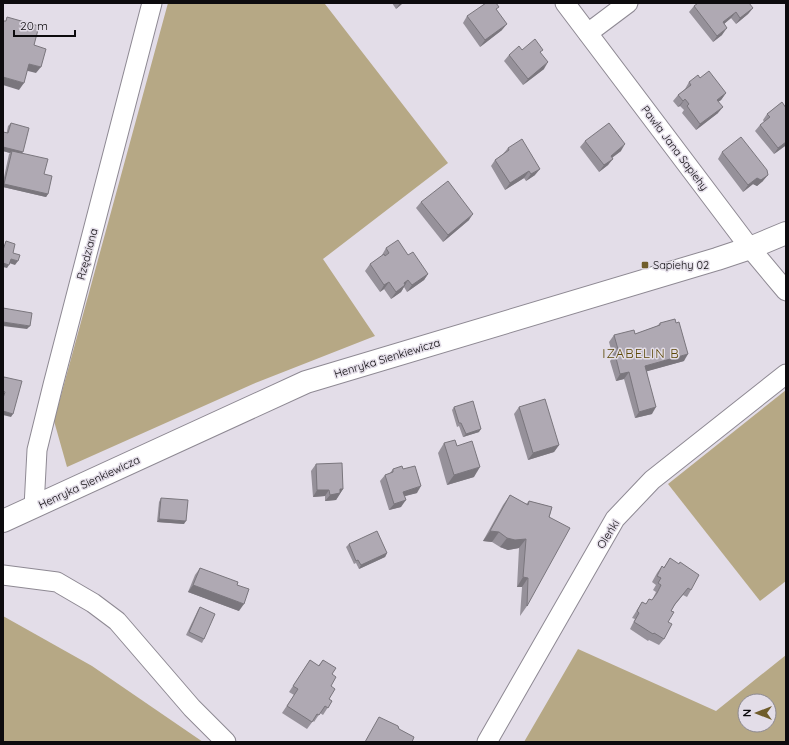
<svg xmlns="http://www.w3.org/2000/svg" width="789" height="745" font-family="Quicksand,sans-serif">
  <rect width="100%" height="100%" fill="#e3dde8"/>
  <g fill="#b6a885" fill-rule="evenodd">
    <polygon points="168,3 326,3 325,4 448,163 323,259 375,336 253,384 67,467 54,421"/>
    <polygon points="786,390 786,581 760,601 668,484"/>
    <polygon points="3,616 92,666 203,742 3,742"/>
    <path d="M578,649l138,62 70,-56v87h-262zM745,701h24v24h-24z"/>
  </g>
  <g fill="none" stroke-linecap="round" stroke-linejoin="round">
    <g stroke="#8e8993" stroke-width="21">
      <g id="street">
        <polyline points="565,3 750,248 786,291"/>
        <polyline points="588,33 628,3"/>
        <polyline points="34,507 37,450 53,385 152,3"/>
        <polyline points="3,575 57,582 93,603 117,621 192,708 226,742"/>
        <polyline points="487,742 615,519 652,480 786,374"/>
      </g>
    </g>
    <g stroke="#8e8993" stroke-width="24">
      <polyline id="secondary" points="3,521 306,382 717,259 750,248 786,233"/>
    </g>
    <use href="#street" stroke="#fff" stroke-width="19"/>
    <use href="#secondary" stroke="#fff" stroke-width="22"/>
  </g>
  <g fill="#96919a">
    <polygon points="392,3 403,3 396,9"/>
    <polygon points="694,6 753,8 748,14 736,24 731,18 724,24 722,35 713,42 689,12"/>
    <polygon points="497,10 502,30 480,47 463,23 467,16"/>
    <polygon points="522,50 541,53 544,69 523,85 504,61 509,55"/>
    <polygon points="700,78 726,93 721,100 718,102 718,113 696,130 682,113 684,110 680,106 678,107 673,101 678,95 685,89 689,82"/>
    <polygon points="782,102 785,146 774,154 755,131 760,125 764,122 763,120 767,114"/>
    <polygon points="11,123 22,153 44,174 48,194 46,197 3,187 3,182 9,154 10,153 3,151 8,126"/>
    <polygon points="585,141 621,151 612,158 608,165 599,172 580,147"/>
    <polygon points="508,148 535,175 526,181 524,178 505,190 491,166 495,160 503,154"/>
    <polygon points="722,152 763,181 757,186 753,184 743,192 718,159"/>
    <polygon points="421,202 469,220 443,242 416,208"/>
    <polygon points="386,248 408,255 428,274 424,280 407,292 404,287 401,292 391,299 384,289 380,292 365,271 370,264 382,256 382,255"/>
    <polygon points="660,323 684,361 647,371 652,414 635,418 624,379 616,381 610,361 613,357 609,342 614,335 635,334 657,326"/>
    <polygon points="454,407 479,432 463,437 459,426 457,427 452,410"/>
    <polygon points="519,407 559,445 554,452 528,460 514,414"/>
    <polygon points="444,443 457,446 474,477 447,485 438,453"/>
    <polygon points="316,464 343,489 336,500 325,501 325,496 313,497 311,471"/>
    <polygon points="393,469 403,469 417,493 404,496 401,507 389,510 380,481 385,475 390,473"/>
    <polygon points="510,495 526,504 529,501 552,507 527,606 520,616 522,587 517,587 519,548 508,550 500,547 492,542 483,541 503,505"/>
    <polygon points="161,498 184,524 157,522 159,502"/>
    <polygon points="349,544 387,553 385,557 359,569 356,563 354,564 346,547"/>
    <polygon points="670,558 691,590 687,597 683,595 674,606 671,611 664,639 659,645 649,640 648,641 630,629 635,619 632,618 642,602 646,604 649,599 652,600 656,592 653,590 656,585 652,582 657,573 662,566 664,567"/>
    <polygon points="200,568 237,585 239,611 188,592 195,575"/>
    <polygon points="200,607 204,639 202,643 186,635 198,610"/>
    <polygon points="310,660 318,666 323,660 332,674 329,699 332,701 323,715 320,713 314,722 313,721 307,729 282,713 294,695 289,692"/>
  </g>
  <g fill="#7a767d">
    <polygon points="400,3 403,3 396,9"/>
    <polygon points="753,8 748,14 736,24 740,18"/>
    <polygon points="736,12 731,18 718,29 723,22"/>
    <polygon points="507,24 502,30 480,47 485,40"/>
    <polygon points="727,28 722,35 713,42 717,36"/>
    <polygon points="548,62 544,69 523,85 528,79"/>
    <polygon points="29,64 41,67 36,73 24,70"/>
    <polygon points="3,77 24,83 19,90 3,85"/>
    <polygon points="726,93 721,100 712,106 717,100"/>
    <polygon points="685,99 680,106 678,107 683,101"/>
    <polygon points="723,107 718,113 696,130 700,124"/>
    <polygon points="786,142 786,144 785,146 774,154 778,148"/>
    <polygon points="625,144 621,151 606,162 611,156"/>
    <polygon points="3,147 23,152 20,155 12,151 10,153 3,151"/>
    <polygon points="613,159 608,165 599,172 604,165"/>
    <polygon points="540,169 535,175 526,181 531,174"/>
    <polygon points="529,171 524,178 505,190 510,183"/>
    <polygon points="768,175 763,181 757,186 753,184 743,192 748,185 757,178"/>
    <polygon points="4,184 48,194 46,197 3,187 3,186"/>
    <polygon points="473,214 469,220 443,242 448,235"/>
    <polygon points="11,259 18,261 15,265 9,263"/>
    <polygon points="3,263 9,265 7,268 3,267"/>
    <polygon points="428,274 424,280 407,292 412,285"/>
    <polygon points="408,280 401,292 391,299 396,292 404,283"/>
    <polygon points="389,282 384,289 380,292 384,285"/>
    <polygon points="3,322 30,326 27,329 3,326"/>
    <polygon points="688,354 684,361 641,373 645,366"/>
    <polygon points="629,372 624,379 616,381 620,374"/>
    <polygon points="656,407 652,414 635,418 639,412"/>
    <polygon points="3,411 13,414 11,417 3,415"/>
    <polygon points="481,429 479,432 463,437 466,434"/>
    <polygon points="559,445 554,452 528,460 533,453"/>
    <polygon points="480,467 474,477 447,485 454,475"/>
    <polygon points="421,486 417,493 398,498 403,492"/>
    <polygon points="340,489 343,489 336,500 325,501 330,495"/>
    <polygon points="317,490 329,490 325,496 313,497"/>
    <polygon points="406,500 401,507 389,510 394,504"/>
    <polygon points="159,519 186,521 184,524 157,522"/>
    <polygon points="490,531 499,532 492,542 483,541"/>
    <polygon points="507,538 526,539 519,548 508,550 500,547"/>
    <polygon points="387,553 385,557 359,569 361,565"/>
    <polygon points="523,577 528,578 522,587 517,587"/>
    <polygon points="193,585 244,604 239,611 188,592"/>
  </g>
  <g fill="#afa9b3" stroke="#7a767d">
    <polygon points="486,3 496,3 499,7 496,9 507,24 485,40 467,16"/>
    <polygon points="698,3 749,3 753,8 740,18 736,12 723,22 727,28 717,36 694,6"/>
    <polygon points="7,17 39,26 34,45 46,49 41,67 29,64 24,83 3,77 3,21 6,21"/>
    <polygon points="535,39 543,50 540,52 548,62 528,79 509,55 519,46 522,50"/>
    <polygon points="709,71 726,93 717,100 723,107 700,124 687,106 689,104 685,99 683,101 678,95 691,85 689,82 698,75 700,78"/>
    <polygon points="782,102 786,108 786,142 778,148 760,125 770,117 767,114"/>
    <polygon points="11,123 29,128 23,152 3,147 3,132 8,133"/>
    <polygon points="609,123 625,144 611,156 613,159 604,165 585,141"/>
    <polygon points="741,137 767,170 768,175 761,180 757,178 748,185 722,152"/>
    <polygon points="522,139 540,169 531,174 529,171 510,183 495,160 509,150 508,148"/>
    <polygon points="12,151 48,159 44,174 52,176 48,194 4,184"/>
    <polygon points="448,181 473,214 448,235 421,202"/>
    <polygon points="398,240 408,255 413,252 428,274 412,285 408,280 404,283 405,285 396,292 389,282 384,285 370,264 384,254 385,256 389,253 386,248"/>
    <polygon points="6,241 15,244 13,253 20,255 18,261 11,259 9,265 3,263 3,250"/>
    <polygon points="3,308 32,313 30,326 3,322"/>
    <polygon points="675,319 676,323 679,322 688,354 645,366 656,407 639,412 629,372 620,374 615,354 619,353 614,335 634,330 635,334 660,325 660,323"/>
    <polygon points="4,377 22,381 13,414 3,411 3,398 5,392 3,391 3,380"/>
    <polygon points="545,399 559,445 533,453 519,407"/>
    <polygon points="473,401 481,429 466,434 461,423 459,423 454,407"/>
    <polygon points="455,440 457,446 472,441 480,467 454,475 444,443"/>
    <polygon points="342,463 343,489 340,489 340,493 330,495 329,490 317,490 316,464"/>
    <polygon points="402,466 403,469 415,466 421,486 403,492 406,500 394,504 385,475 393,472 393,469"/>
    <polygon points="510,495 528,505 529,501 552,507 549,517 570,528 527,606 528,578 523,577 526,539 515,540 507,538 499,532 490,531"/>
    <polygon points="161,498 188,500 186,521 159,519"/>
    <polygon points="377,531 387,553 361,565 358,560 356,561 349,544"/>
    <polygon points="670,558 679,564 680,562 699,575 691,590 688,588 675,604 671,611 674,612 668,622 672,624 664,639 654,633 653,634 634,622 639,613 637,611 642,602 646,604 649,599 652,600 657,593 661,585 658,583 661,578 657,576 662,566 664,568"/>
    <polygon points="200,568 238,582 237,585 249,589 244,604 193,585"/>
    <polygon points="200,607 215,614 204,639 189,632"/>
    <polygon points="310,660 319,666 323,660 336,668 332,674 336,677 331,686 335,689 329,699 332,701 328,708 325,706 319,715 317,714 312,722 287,706 298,689 293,686"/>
    <polygon points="379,717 398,726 399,729 414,737 412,742 365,742"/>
  </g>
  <rect fill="#705d2b" stroke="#e3dde8" stroke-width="1.5" x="641" y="261" width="8" height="8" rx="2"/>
  <g text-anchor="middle" stroke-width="3" stroke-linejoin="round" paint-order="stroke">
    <g font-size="11" fill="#0d0b0e" stroke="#e3dde8">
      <text transform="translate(675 148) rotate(53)" y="4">Pawła Jana Sapiehy</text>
      <text transform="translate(87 254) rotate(-75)" y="4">Rzędziana</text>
      <text transform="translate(387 358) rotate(-17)" y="4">Henryka Sienkiewicza</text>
      <text transform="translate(89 482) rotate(-25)" y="4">Henryka Sienkiewicza</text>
      <text transform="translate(608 534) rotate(-58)" y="4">Oleńki</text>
    </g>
    <g font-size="11" fill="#0d0b0e" stroke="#e3dde8" text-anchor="start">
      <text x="653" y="269">Sapiehy 02</text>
    </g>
    <g font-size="13" letter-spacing="1" fill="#5c4808" stroke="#e3dde8">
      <text x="641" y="358">IZABELIN B</text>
    </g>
  </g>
  <rect width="789" height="745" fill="none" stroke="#0d0b0e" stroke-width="8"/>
  <g transform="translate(757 713) rotate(270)"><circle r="19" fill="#e3dde8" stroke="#8d8991"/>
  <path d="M0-3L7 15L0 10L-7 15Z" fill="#705d2b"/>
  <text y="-6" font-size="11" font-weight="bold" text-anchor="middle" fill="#0d0b0e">N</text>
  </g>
  <path d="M14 30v6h61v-6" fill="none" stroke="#0d0b0e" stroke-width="2"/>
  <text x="20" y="30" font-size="12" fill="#0d0b0e" stroke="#e3dde8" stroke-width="3" paint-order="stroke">20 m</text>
</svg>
